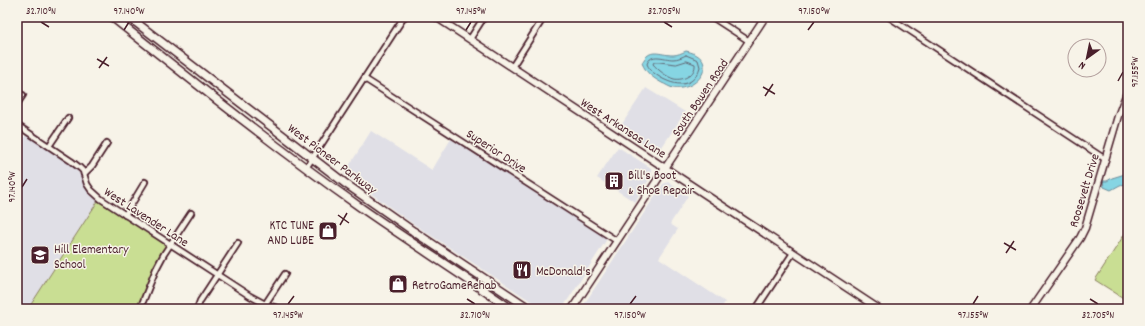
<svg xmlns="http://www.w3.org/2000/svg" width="1145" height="326" font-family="Dekko,sans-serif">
  <rect width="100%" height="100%" fill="#f7f3e8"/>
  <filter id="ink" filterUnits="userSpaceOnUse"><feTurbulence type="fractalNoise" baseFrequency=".025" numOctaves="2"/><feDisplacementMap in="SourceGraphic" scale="8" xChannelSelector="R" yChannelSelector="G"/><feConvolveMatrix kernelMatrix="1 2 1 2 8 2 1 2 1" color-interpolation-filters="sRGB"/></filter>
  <g filter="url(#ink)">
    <g fill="#e0dfe6">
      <polygon points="646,88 685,112 660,150 655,147 653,150 620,127"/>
      <polygon points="371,131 432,170 451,139 607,239 562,309 543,309 409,221 344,174"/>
      <polygon points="26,135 73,166 79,173 89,194 98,201 28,309 17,309 17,149"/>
      <polygon points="618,147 651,168 652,175 635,202 597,178"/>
      <polygon points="668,182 688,196 670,224 678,229 659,258 725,302 721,309 581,309 663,184"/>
    </g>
    <g fill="#c9de93" stroke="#8a7e5f">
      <polygon points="98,201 164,243 166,247 152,275 138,309 28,309"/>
      <polygon points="1126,232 1128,233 1128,301 1095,280"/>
    </g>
    <g fill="#86d5e3" stroke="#6e8c99">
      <path d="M686,51c35,7 13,41 -13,37 -4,-1 -8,-4 -11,-5 -9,-5 -16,-10 -20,-20 8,-16 17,-8 31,-8 4,0 9,-2 13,-4z"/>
      <polygon points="1125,174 1128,174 1128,184 1120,185 1111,190 1104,187 1103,181 1107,181 1112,178"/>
    </g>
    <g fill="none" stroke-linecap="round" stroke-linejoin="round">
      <g stroke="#626875" stroke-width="1">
        <path d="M686,55l12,5 2,7c-6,20 -21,20 -37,12 -7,-4 -13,-8 -16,-15 4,-12 17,-5 26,-5 5,0 9,-2 13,-4z"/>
        <path d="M687,61l8,3c1,10 -11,17 -21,15 -7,-2 -16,-9 -21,-15l1,-2h5l17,2z"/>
      </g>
      <g stroke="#4a1f2b" stroke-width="8">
        <g id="street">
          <polyline points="712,17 749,41"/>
          <polyline points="889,17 1105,159"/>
          <polyline points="470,39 484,17"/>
          <polyline points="512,67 544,17"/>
          <polyline points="365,79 617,241"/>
          <polyline points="17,104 23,95"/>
          <polyline points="17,125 71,161 80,168 83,171 87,184 91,190 101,199 250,296 265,304 280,309"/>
          <polyline points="49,146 68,118"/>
          <polyline points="306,168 404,17"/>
          <polyline points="84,174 92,166 107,143"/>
          <polyline points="125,215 145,182"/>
          <polyline points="140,309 156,269 164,254 191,213"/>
          <polyline points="197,309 200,301 238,243"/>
          <polyline points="262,309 285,274"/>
          <polyline points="756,309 793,253"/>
        </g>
      </g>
      <g stroke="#4a1f2b" stroke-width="9">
        <g id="secondary">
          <polyline points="436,17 879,309"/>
          <polyline points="572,309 765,17"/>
          <polyline points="1031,309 1080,238 1085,228 1118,116 1128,90"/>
        </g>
      </g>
      <g stroke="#4a1f2b" stroke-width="10">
        <g id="primary">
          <path d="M112,17c82,65 163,130 248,190 50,35 101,67 151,102"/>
          <polyline points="129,17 346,184 413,231 530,309"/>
        </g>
      </g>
      <use href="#street" stroke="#f7f3e8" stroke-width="4.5"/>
      <use href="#secondary" stroke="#f7f3e8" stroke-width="6"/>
      <use href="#primary" stroke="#f7f3e8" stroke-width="7"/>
    </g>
  </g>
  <path fill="none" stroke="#4a1f2b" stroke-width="1.5" d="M41,22l8,5M664,22l8,5M124,30l5,-8M466,30l5,-8M808,30l6,-8M97,59l12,7M99,68l8,-11M1118,81l5,-9M763,87l12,7M765,96l8,-12M22,187l5,-8M338,215l11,8M340,225l7,-12M1004,243l12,7M1006,253l8,-12M467,299l8,5M1090,299l8,5M288,304l6,-8M630,304l6,-8M973,304l5,-8"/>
  <defs>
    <g id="building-square" transform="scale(1)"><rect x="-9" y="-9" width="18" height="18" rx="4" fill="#4a1f2b" stroke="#f7f3e8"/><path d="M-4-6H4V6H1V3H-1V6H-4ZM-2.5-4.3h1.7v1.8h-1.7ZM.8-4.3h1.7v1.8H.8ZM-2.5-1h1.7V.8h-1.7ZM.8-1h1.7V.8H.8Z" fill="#fff"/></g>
    <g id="shop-square" transform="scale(1)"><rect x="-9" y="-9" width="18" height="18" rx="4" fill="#4a1f2b" stroke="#f7f3e8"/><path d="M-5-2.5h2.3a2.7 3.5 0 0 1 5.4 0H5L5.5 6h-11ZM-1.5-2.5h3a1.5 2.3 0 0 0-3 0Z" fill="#fff"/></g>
    <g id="school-square" transform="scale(1)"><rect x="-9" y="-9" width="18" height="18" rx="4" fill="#4a1f2b" stroke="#f7f3e8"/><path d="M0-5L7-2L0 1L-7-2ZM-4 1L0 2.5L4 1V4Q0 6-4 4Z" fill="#fff"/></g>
    <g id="restaurant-square" transform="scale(1)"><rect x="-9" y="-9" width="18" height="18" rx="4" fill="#4a1f2b" stroke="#f7f3e8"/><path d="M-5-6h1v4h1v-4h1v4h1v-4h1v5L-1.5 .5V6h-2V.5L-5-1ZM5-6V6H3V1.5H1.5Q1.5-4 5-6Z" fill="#fff"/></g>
  </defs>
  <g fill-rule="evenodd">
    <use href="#building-square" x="614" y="181"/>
    <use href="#shop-square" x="328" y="231"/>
    <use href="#school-square" x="40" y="255"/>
    <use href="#restaurant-square" x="522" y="270"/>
    <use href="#shop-square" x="398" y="284"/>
  </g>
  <g text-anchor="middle" stroke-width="3" stroke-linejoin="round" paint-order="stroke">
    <g font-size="13" fill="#4a1f2b" stroke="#f7f3e8">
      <text transform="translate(699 97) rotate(-56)" y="5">South Bowen Road</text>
      <text transform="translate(624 127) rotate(33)" y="5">West Arkansas Lane</text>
      <text transform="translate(497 150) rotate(33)" y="5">Superior Drive</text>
      <text transform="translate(333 158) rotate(37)" y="5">West Pioneer Parkway</text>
      <text transform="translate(1083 190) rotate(-73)" y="5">Roosevelt Drive</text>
      <text transform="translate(147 216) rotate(33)" y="5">West Lavender Lane</text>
    </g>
    <g font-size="13" fill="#4a1f2b" stroke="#f7f3e8" text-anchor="start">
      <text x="628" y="179">Bill's Boot<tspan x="628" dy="15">&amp; Shoe Repair</tspan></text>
      <text x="314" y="229" text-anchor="end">KTC TUNE<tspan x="314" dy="15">AND LUBE</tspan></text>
      <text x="54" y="253">Hill Elementary<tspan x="54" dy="15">School</tspan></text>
      <text x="536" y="275">McDonald's</text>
      <text x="412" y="289">RetroGameRehab</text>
    </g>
  </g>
  <rect width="1145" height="326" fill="none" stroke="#f7f3e8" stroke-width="44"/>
  <g transform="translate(1087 58) rotate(213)"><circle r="19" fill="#f7f3e8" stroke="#b29e9c"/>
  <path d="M0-3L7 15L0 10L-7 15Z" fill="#4a1f2b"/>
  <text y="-6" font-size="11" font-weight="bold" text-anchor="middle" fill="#4a1f2b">N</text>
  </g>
  <rect x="22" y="22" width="1101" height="282" fill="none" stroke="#4a1f2b" stroke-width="1.5"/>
  <g font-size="10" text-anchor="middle" fill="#4a1f2b">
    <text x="41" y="14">32.710°N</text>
    <text x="129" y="14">97.140°W</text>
    <text x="471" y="14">97.145°W</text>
    <text x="664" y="14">32.705°N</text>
    <text x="814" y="14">97.150°W</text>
    <text transform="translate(1134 72) rotate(-90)" y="4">97.155°W</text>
    <text transform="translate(11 187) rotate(-90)" y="4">97.140°W</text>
    <text x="288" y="318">97.145°W</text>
    <text x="475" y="318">32.710°N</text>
    <text x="630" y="318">97.150°W</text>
    <text x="973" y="318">97.155°W</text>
    <text x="1098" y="318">32.705°N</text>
  </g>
</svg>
